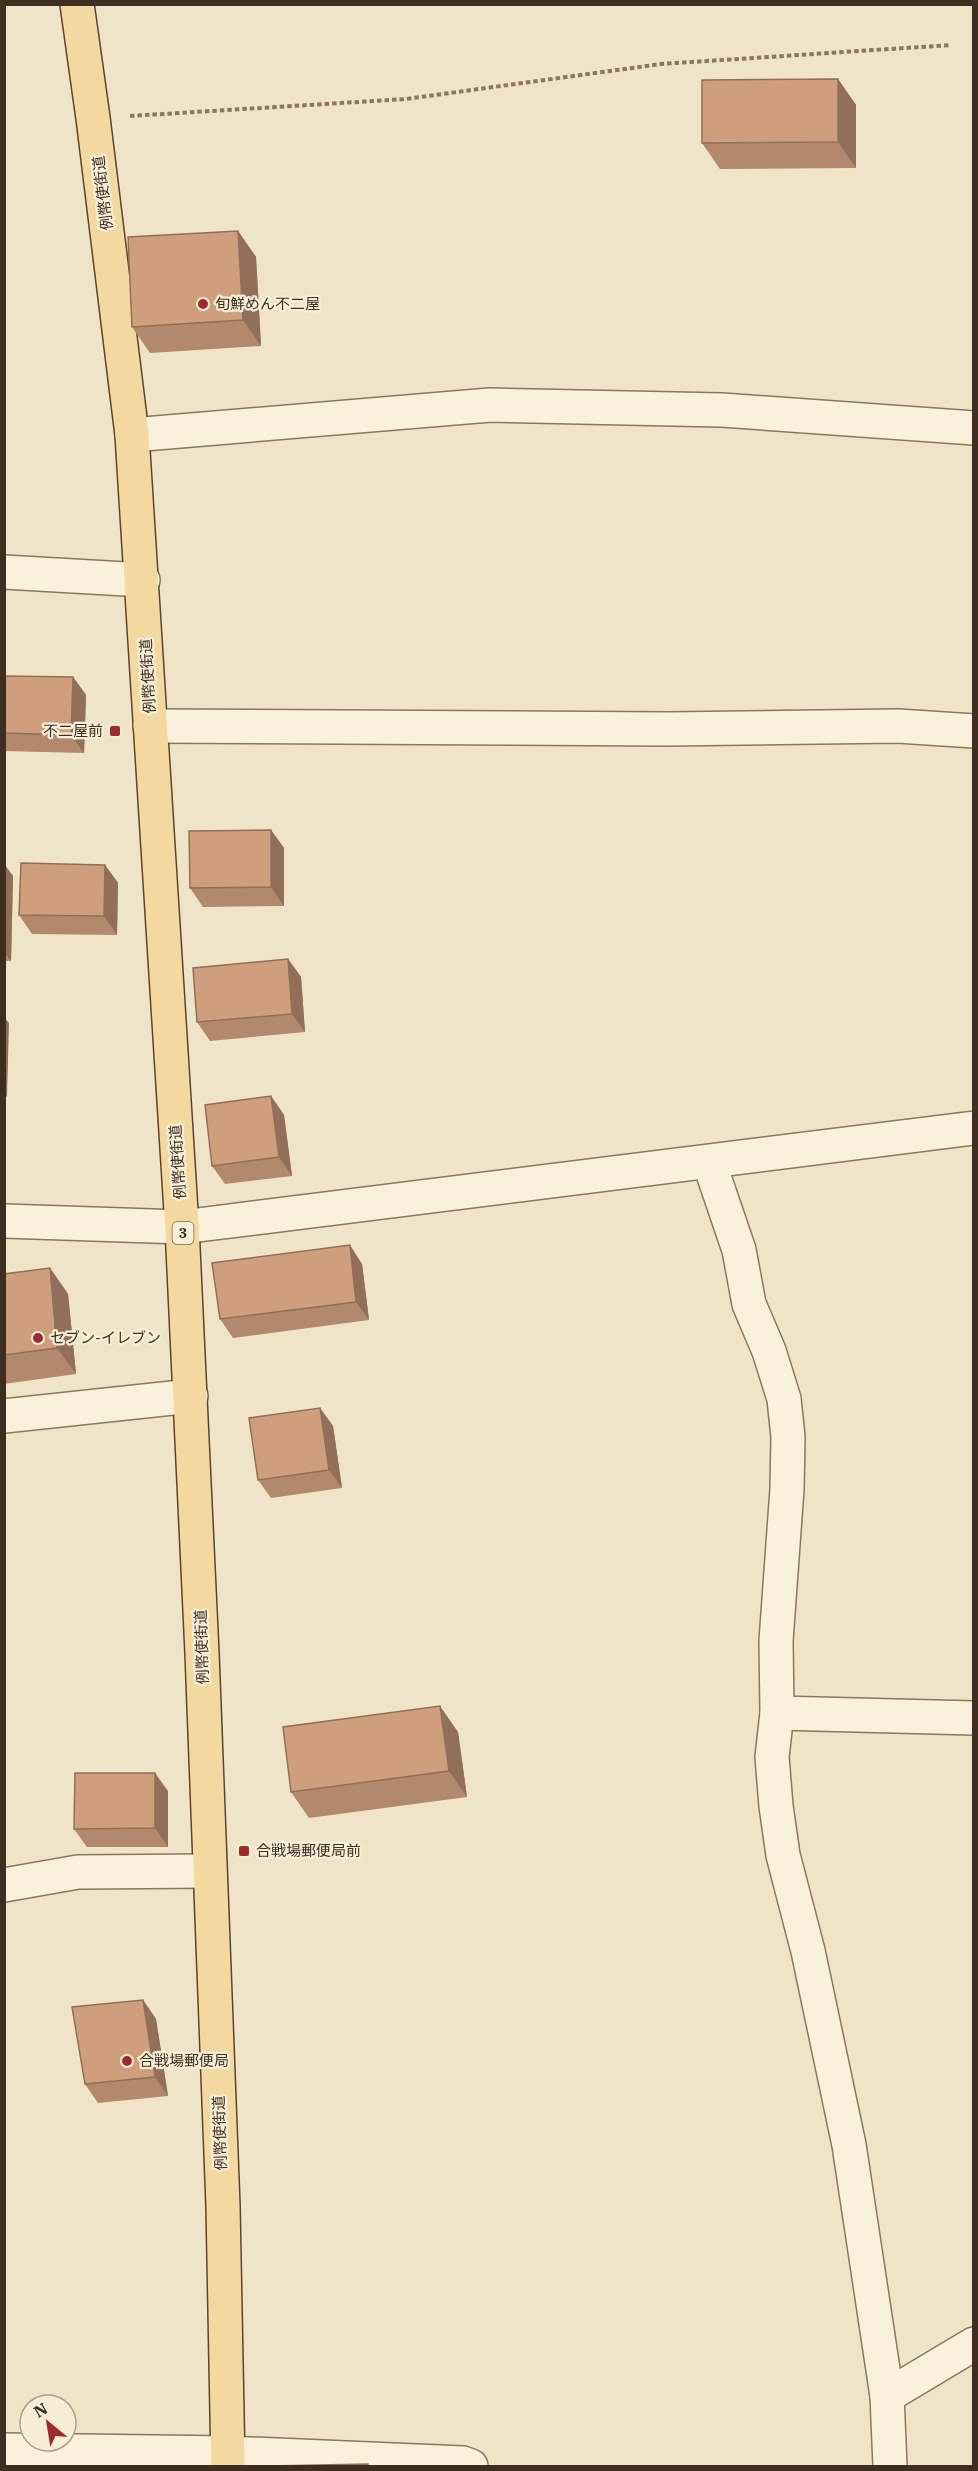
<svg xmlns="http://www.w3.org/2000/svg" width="978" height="2471" font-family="'IBM Plex Serif','Noto Sans JP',serif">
  <rect width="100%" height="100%" fill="#f0e4c8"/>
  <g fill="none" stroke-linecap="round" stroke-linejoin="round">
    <g stroke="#8d765c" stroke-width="36">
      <g id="minor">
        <polyline points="132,435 490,405 722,410 974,428"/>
        <polyline points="4,572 143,580"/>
        <polyline points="150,726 669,729 898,726 974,731"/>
        <polyline points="709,1162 739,1250 749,1304 769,1351 784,1399 788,1437 787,1489 776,1641 777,1713 772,1757 776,1806 783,1855 808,1951 849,2145 887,2396 890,2466"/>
        <polyline points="4,1221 182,1227 974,1128"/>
        <polyline points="4,1416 191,1396"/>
        <polyline points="777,1713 974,1718"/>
        <polyline points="4,1885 78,1872 209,1871"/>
        <polyline points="887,2396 974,2344"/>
        <polyline points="4,2450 228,2453 463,2463 471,2466"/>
      </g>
    </g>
    <g stroke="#5b4430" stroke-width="36">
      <polyline id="major" points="77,4 93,118 132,435 182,1227 202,1653 223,2206 228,2466"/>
    </g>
    <polyline stroke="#8d765c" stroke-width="4" stroke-dasharray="4.5 3" stroke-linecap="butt" points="130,116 406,99 661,64 951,45"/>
    <use href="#minor" stroke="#faf1dc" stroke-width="33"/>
    <use href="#major" stroke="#f3d9a0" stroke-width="33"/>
  </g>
  <g fill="#b2896c">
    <polygon points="838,79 856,105 856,168 720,169 702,143"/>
    <polygon points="238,231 256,257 261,346 150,353 132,327"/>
    <polygon points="4,676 73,677 86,695 84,753 4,751"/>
    <polygon points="271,830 284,848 284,906 203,907 190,888"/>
    <polygon points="4,864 13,876 11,961 4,961"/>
    <polygon points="105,865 118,883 117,935 32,934 19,915"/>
    <polygon points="288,959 301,977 305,1032 210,1041 197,1022"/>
    <polygon points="271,1096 284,1115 292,1176 225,1184 212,1166"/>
    <polygon points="362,1264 369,1320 233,1338 220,1319"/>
    <polygon points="50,1268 68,1294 76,1374 4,1384 4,1274"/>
    <polygon points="320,1408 333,1426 342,1488 271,1498 258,1480"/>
    <polygon points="458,1732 467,1797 309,1818 291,1792"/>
    <polygon points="168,1791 168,1847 87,1847 74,1829"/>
    <polygon points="143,2000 156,2019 168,2096 98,2103 85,2084"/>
  </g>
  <g fill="#916f58">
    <polygon points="838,79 856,105 856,168 838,142"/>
    <polygon points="238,231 256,257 261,346 243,320"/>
    <polygon points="73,677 86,695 84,753 71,735"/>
    <polygon points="271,830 284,848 284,906 271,887"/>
    <polygon points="4,864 13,876 11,961 4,952"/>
    <polygon points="105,865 118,883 117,935 104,916"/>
    <polygon points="288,959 301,977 305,1032 292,1014"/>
    <polygon points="4,1017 9,1023 7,1097 4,1094"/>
    <polygon points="271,1096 284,1115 292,1176 279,1157"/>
    <polygon points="350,1245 362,1264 369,1320 356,1302"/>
    <polygon points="50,1268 68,1294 76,1374 57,1348"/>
    <polygon points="320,1408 333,1426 342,1488 329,1470"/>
    <polygon points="440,1706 458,1732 467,1797 449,1771"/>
    <polygon points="155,1773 168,1791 168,1847 155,1828"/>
    <polygon points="143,2000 156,2019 168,2096 155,2077"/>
  </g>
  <g fill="#cf9f7d" stroke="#916f58" stroke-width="1.5">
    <polygon points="838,79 838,142 702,143 702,80"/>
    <polygon points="238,231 243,320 132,327 128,237"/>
    <polygon points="4,676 73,677 71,735 4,733"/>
    <polygon points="271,830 271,887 190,888 189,831"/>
    <polygon points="21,863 105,865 104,916 19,915"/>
    <polygon points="288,959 292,1014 197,1022 193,968"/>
    <polygon points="271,1096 279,1157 212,1166 205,1105"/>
    <polygon points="350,1245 356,1302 220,1319 212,1263"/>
    <polygon points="50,1268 57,1348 4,1355 4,1274"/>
    <polygon points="320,1408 329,1470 258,1480 249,1418"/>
    <polygon points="440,1706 449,1771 291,1792 283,1727"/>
    <polygon points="75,1773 155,1773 155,1828 74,1829"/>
    <polygon points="143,2000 155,2077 85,2084 72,2007"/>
    <polygon points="368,2464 368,2466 268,2466"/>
  </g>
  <g fill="#9e2a2b" stroke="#f7eed8" stroke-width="2">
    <circle cx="203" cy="304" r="6"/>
    <rect x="109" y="725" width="12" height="12" rx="3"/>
    <circle cx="38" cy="1338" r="6"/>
    <rect x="238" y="1845" width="12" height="12" rx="3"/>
    <circle cx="127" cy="2061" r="6"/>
  </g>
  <g text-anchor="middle" stroke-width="4.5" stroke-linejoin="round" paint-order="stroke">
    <rect fill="#f7eed8" stroke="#756857" stroke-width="1.5" x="172.5" y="1222" width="21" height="22" rx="4.5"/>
    <g font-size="14" font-weight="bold" fill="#3d2e20">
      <text x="183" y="1238">3</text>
    </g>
    <g font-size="15" fill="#3d2e20" stroke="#f7eed8">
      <text transform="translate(103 193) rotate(-97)" y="5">例幣使街道</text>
      <text transform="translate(148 676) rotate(-93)" y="5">例幣使街道</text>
      <text transform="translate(178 1162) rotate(-94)" y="5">例幣使街道</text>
      <text transform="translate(202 1647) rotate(-92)" y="5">例幣使街道</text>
      <text transform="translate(220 2133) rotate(-92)" y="5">例幣使街道</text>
    </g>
    <g font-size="15" fill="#3d2e20" stroke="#f7eed8" text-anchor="start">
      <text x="215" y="309">旬鮮めん不二屋</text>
      <text x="103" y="736" text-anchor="end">不二屋前</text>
      <text x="50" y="1343">セブン-イレブン</text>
      <text x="256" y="1856">合戦場郵便局前</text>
      <text x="139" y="2066">合戦場郵便局</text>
    </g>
  </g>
  <rect width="978" height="2471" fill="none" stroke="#3d2e20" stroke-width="12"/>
  <g transform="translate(48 2423) rotate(330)"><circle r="28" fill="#f7eed8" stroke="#ada18e" stroke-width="1.5"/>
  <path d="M0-4.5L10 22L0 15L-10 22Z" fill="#9e2a2b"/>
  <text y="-9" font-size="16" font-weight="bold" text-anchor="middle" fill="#3d2e20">N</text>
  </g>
</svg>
